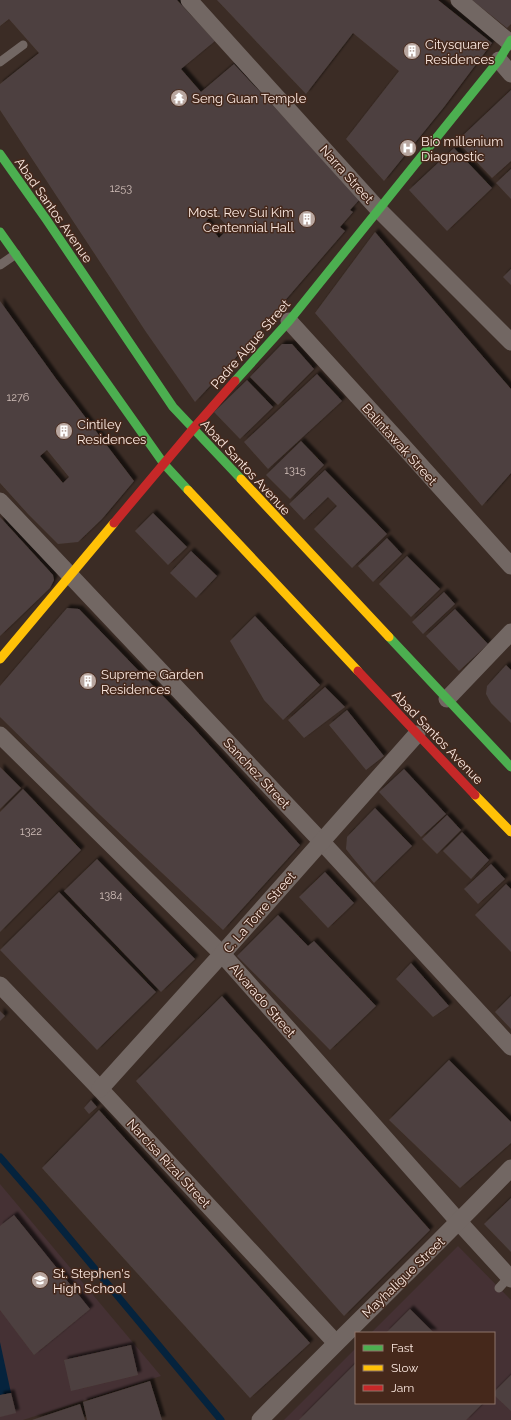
<svg xmlns="http://www.w3.org/2000/svg" width="511" height="1420" font-family="Raleway,sans-serif">
  <defs>
    <filter id="shadow"><feDropShadow dx="3.5" dy="-3.5" stdDeviation="1" flood-color="#0009"/></filter>
  </defs>
  <rect width="100%" height="100%" fill="#3b2c25"/>
  <g fill="#453134">
    <polygon points="0,1184 161,1376 23,1420 0,1420"/>
    <polygon points="458,1246 511,1300 511,1420 284,1420 356,1348 356,1403 494,1403 494,1333 371,1333"/>
  </g>
  <polygon fill="#05233d" points="0,1342 11,1393 0,1395"/>
  <g fill="none" stroke-linecap="round" stroke-linejoin="round">
    <polyline stroke="#05233d" stroke-width="7" points="0,1157 40,1203 221,1420"/>
  </g>
  <g fill="#4e413f" fill-rule="evenodd" filter="url(#shadow)">
    <path d="M0,0h177l38,41 -34,28 20,23 33,-28 126,135 -10,11 3,2 -13,15 5,4 -120,139 -30,32 -49,-70 -146,-222v-26l39,-31 -30,-34 -9,7zM215,213l14,15 -10,10 -13,-17z"/>
    <polygon points="217,0 438,0 492,43 444,107 384,181 346,139 399,71 353,33 306,94"/>
    <polygon points="472,0 511,0 511,24 507,28"/>
    <polygon points="511,90 511,161 492,178 457,141"/>
    <polygon points="454,148 492,188 447,231 409,190"/>
    <polygon points="511,169 511,199 496,183"/>
    <polygon points="375,232 511,389 511,473 482,506 315,313"/>
    <polygon points="511,269 511,285 503,277"/>
    <path d="M0,301l57,79 77,101 -32,38 -24,23 -20,2 -30,-30 -28,-31zM47,450l22,27 -6,6 -23,-27z"/>
    <polygon points="282,344 292,344 314,369 278,405 250,377"/>
    <polygon points="317,374 342,401 268,469 244,442"/>
    <polygon points="247,380 273,407 240,439 214,412"/>
    <polygon points="301,441 324,465 290,499 266,475"/>
    <polygon points="325,470 387,534 352,568 314,529 337,506 328,497 304,520 289,504"/>
    <polygon points="153,513 187,547 168,565 135,531"/>
    <polygon points="0,517 53,575 54,580 50,588 0,636"/>
    <polygon points="387,538 402,554 373,582 358,566"/>
    <polygon points="191,551 217,576 196,598 170,573"/>
    <polygon points="407,556 440,589 411,617 379,584"/>
    <polygon points="444,592 455,604 423,634 412,622"/>
    <polygon points="67,608 79,609 192,726 300,845 223,930 99,814 0,717 0,686"/>
    <polygon points="455,609 488,644 459,671 426,636"/>
    <polygon points="255,616 320,685 283,720 264,700 230,641"/>
    <polygon points="506,665 511,670 511,723 491,703 486,694 487,686"/>
    <polygon points="325,687 345,707 304,738 288,720"/>
    <polygon points="347,710 384,756 366,770 329,725"/>
    <polygon points="0,767 21,788 0,809"/>
    <polygon points="404,769 446,814 421,837 379,792"/>
    <polygon points="23,789 81,850 0,932 0,812"/>
    <polygon points="375,808 412,846 374,883 353,858 346,849 347,837"/>
    <polygon points="447,815 461,830 437,854 422,839"/>
    <polygon points="462,832 489,860 471,879 443,851"/>
    <polygon points="97,859 195,959 161,992 64,891"/>
    <polygon points="491,864 505,879 478,904 464,889"/>
    <polygon points="325,872 354,903 328,928 299,897"/>
    <polygon points="506,884 511,889 511,952 475,915"/>
    <polygon points="59,892 156,992 97,1050 0,950"/>
    <polygon points="278,915 308,946 314,941 376,1006 330,1050 237,956"/>
    <polygon points="411,963 449,1006 433,1017 396,979"/>
    <polygon points="222,996 430,1230 344,1316 136,1081"/>
    <polygon points="511,996 511,1029 495,1012"/>
    <polygon points="0,1011 5,1016 0,1021"/>
    <polygon points="449,1060 511,1122 511,1143 460,1188 389,1120"/>
    <polygon points="91,1100 97,1107 89,1114 84,1108"/>
    <polygon points="99,1110 310,1343 250,1398 42,1168"/>
    <polygon points="511,1198 511,1252 484,1224"/>
    <polygon points="14,1215 90,1309 34,1355 0,1310 0,1226"/>
    <polygon points="410,1309 434,1333 386,1333"/>
    <polygon points="131,1345 138,1375 71,1391 64,1360"/>
    <polygon points="356,1363 356,1403 483,1403 466,1420 299,1420"/>
    <polygon points="511,1375 511,1411 494,1395 494,1392"/>
    <polygon points="150,1381 162,1420 87,1420 83,1402"/>
    <polygon points="11,1393 16,1413 0,1417 0,1395"/>
    <polygon points="80,1404 85,1420 32,1420"/>
  </g>
  <g fill="none" stroke-linecap="round" stroke-linejoin="round">
    <g stroke="#726763" stroke-width="9">
      <polyline points="0,62 23,45"/>
      <polyline points="0,265 16,254"/>
      <polyline points="499,1288 509,1277"/>
    </g>
    <g stroke="#726763" stroke-width="17">
      <polyline points="189,0 378,209 511,342"/>
      <polyline points="459,0 509,42"/>
      <polyline points="499,60 511,74"/>
      <polyline points="289,321 403,446 511,566"/>
      <polyline points="0,501 321,841 511,1047"/>
      <polyline points="447,699 511,632"/>
      <polyline points="0,735 222,954 459,1222 511,1279"/>
      <polyline points="0,985 100,1089 336,1343"/>
      <polyline points="100,1089 222,954 417,734"/>
      <path d="M260,1420c83,-85 169,-167 251,-252"/>
    </g>
    <g stroke="#4caf50" stroke-width="9">
      <polyline points="0,154 46,219 173,407 241,479"/>
      <polyline points="0,232 164,464 188,490"/>
      <polyline points="235,381 289,321 499,60 511,40"/>
      <polyline points="389,637 511,767"/>
    </g>
    <g stroke="#ffc107" stroke-width="9">
      <polyline points="241,479 389,637"/>
      <polyline points="188,490 358,671"/>
      <polyline points="0,659 114,523"/>
      <polyline points="475,795 511,832"/>
    </g>
    <g stroke="#c62828" stroke-width="9">
      <polyline points="114,523 193,429 235,381"/>
      <polyline points="358,671 475,795"/>
    </g>
  </g>
  <defs>
    <g id="building-disc" transform="scale(0.9)"><circle r="9.5" fill="#b8a69f" stroke="#45281b"/><path d="M-4-6H4V6H1V3H-1V6H-4ZM-2.5-4.3h1.7v1.8h-1.7ZM.8-4.3h1.7v1.8H.8ZM-2.5-1h1.7V.8h-1.7ZM.8-1h1.7V.8H.8Z" fill="#fff"/></g>
    <g id="temple-disc" transform="scale(0.9)"><circle r="9.5" fill="#b8a69f" stroke="#45281b"/><path d="M0-6L5-2H3V0L6.5 2.5H4V6H1.5V3h-3V6H-4V2.5H-6.5L-3 0V-2H-5Z" fill="#fff"/></g>
    <g id="hospital-disc" transform="scale(0.9)"><circle r="9.5" fill="#b8a69f" stroke="#45281b"/><path d="M-5-5h3v3.5h4V-5h3V5h-3V1.5h-4V5h-3Z" fill="#fff"/></g>
    <g id="school-disc" transform="scale(0.9)"><circle r="9.5" fill="#b8a69f" stroke="#45281b"/><path d="M0-5L7-2L0 1L-7-2ZM-4 1L0 2.5L4 1V4Q0 6-4 4Z" fill="#fff"/></g>
  </defs>
  <g fill-rule="evenodd">
    <use href="#building-disc" x="412" y="51"/>
    <use href="#temple-disc" x="179" y="98"/>
    <use href="#hospital-disc" x="408" y="148"/>
    <use href="#building-disc" x="307" y="219"/>
    <use href="#building-disc" x="64" y="431"/>
    <use href="#building-disc" x="88" y="681"/>
    <use href="#school-disc" x="40" y="1280"/>
  </g>
  <g text-anchor="middle" stroke-width="3" stroke-linejoin="round" paint-order="stroke">
    <g font-size="11" fill="#d0beb8">
      <text x="121" y="192">1253</text>
      <text x="18" y="401">1276</text>
      <text x="295" y="474">1315</text>
      <text x="31" y="835">1322</text>
      <text x="111" y="899">1384</text>
    </g>
    <g font-size="13" fill="#fbe8e0" stroke="#45281b" text-anchor="start">
      <text x="425" y="49">Citysquare<tspan x="425" dy="15">Residences</tspan></text>
      <text x="192" y="103">Seng Guan Temple</text>
      <text x="421" y="146">Bio millenium<tspan x="421" dy="15">Diagnostic</tspan></text>
      <text x="294" y="217" text-anchor="end">Most. Rev Sui Kim<tspan x="294" dy="15">Centennial Hall</tspan></text>
      <text x="77" y="429">Cintiley<tspan x="77" dy="15">Residences</tspan></text>
      <text x="101" y="679">Supreme Garden<tspan x="101" dy="15">Residences</tspan></text>
      <text x="53" y="1278">St. Stephen's<tspan x="53" dy="15">High School</tspan></text>
    </g>
    <g font-size="13" fill="#fbe8e0" stroke="#45281b">
      <text transform="translate(347 174) rotate(48)" y="5">Narra Street</text>
      <text transform="translate(54 210) rotate(55)" y="5">Abad Santos Avenue</text>
      <text transform="translate(250 344) rotate(-49)" y="5">Padre Algue Street</text>
      <text transform="translate(400 444) rotate(48)" y="5">Balintawak Street</text>
      <text transform="translate(246 467) rotate(47)" y="5">Abad Santos Avenue</text>
      <text transform="translate(438 737) rotate(46)" y="5">Abad Santos Avenue</text>
      <text transform="translate(257 773) rotate(47)" y="5">Sanchez Street</text>
      <text transform="translate(259 912) rotate(-49)" y="5">C. La Torre Street</text>
      <text transform="translate(263 1000) rotate(49)" y="5">Alvarado Street</text>
      <text transform="translate(169 1163) rotate(47)" y="5">Narcisa Rizal Street</text>
      <text transform="translate(403 1277) rotate(-44)" y="5">Mayhaligue Street</text>
    </g>
  </g>
  <rect x="355" y="1332" width="140" height="72" fill="#45281b" stroke="#8e756a"/>
  <rect x="363" y="1345" width="20" height="6" fill="#4caf50" stroke="#8e756a"/>
  <text x="391" y="1352" font-size="12" fill="#fbe8e0">Fast</text>
  <rect x="363" y="1365" width="20" height="6" fill="#ffc107" stroke="#8e756a"/>
  <text x="391" y="1372" font-size="12" fill="#fbe8e0">Slow</text>
  <rect x="363" y="1385" width="20" height="6" fill="#c62828" stroke="#8e756a"/>
  <text x="391" y="1392" font-size="12" fill="#fbe8e0">Jam</text>
</svg>
